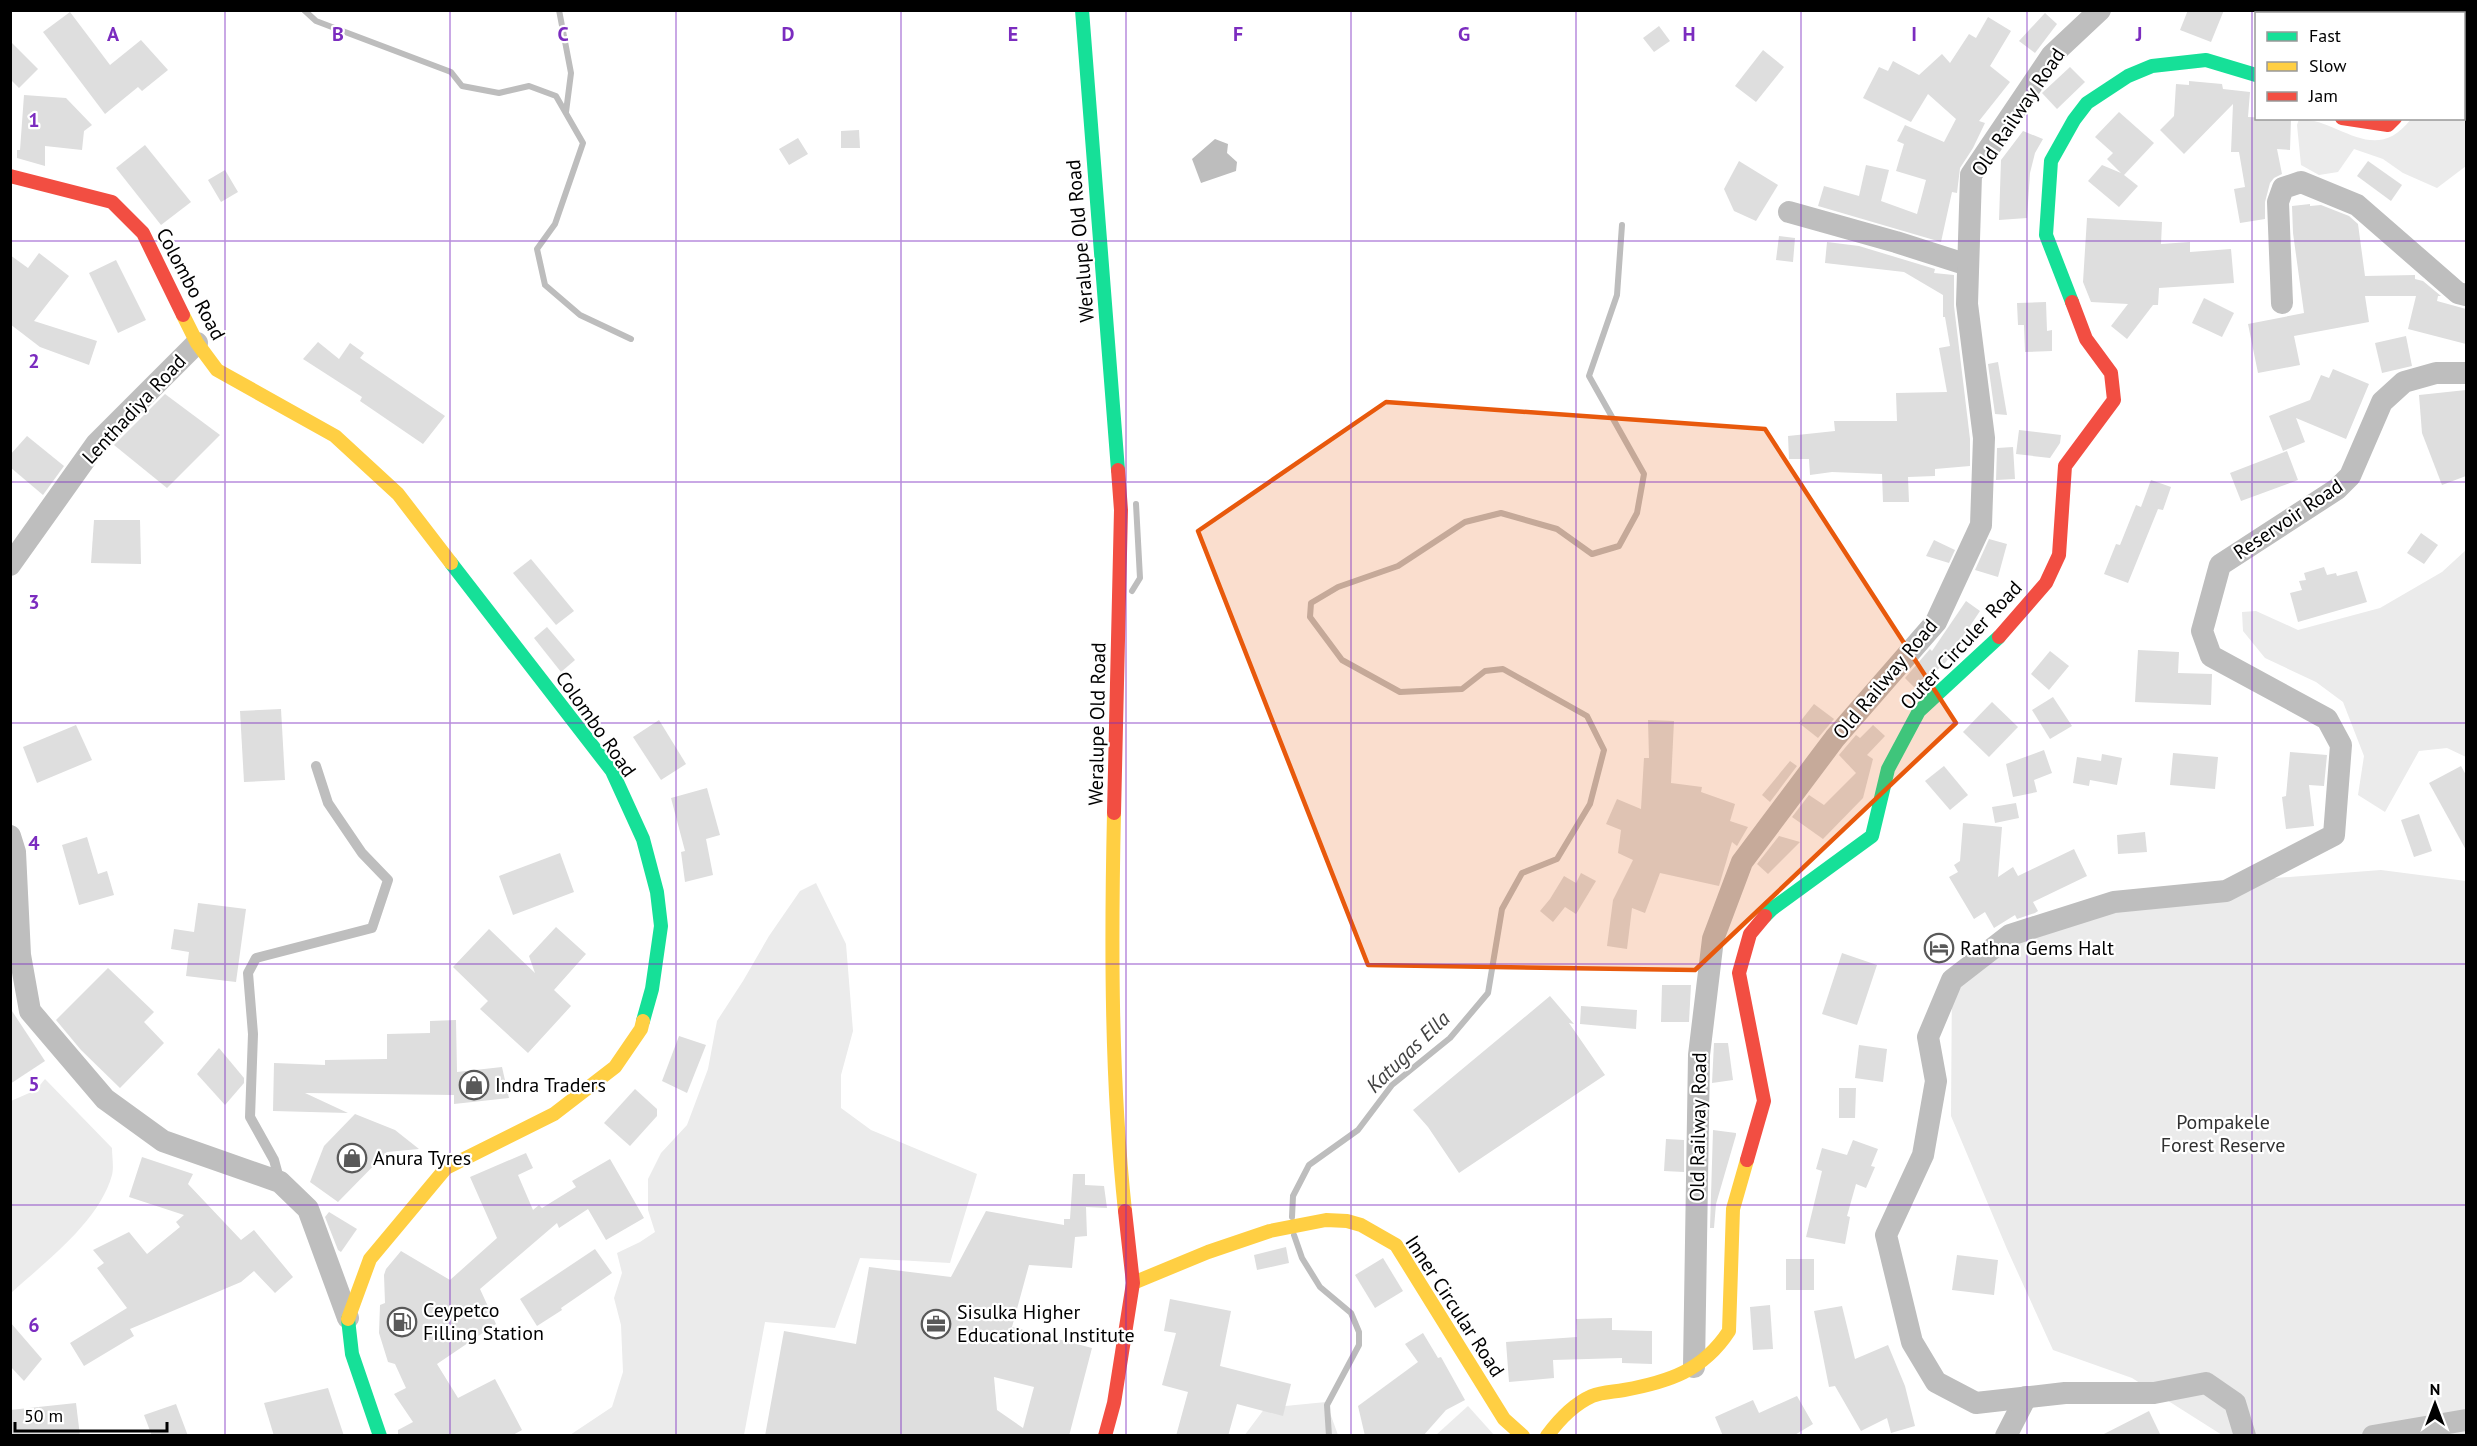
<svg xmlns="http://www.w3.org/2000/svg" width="2477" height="1446" font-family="'PT Sans',sans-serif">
  <rect width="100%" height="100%" fill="#fff"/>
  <g fill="#ebebeb">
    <path d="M2466,18v148l-29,22 -34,-15 -20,-14 -29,-10 -16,23 -19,3 -18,-10 -4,-40 2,-6c41,0 75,48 112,0l53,-1v-97z"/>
    <polygon points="2466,550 2466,757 2447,748 2419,751 2385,812 2358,795 2364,756 2343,702 2316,682 2265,658 2243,631 2242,612 2256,611 2298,630 2380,608 2442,572"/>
    <polygon points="2381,870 2466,881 2466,1435 2222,1435 2132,1378 2053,1350 2007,1249 1951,1116 1952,978 2046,929 2221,882"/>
    <polygon points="816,883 846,944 853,1031 841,1075 841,1108 871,1130 977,1174 950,1263 860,1258 835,1328 765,1322 744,1435 570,1435 612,1407 623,1372 621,1325 614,1298 622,1273 617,1253 640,1242 655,1232 648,1210 648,1179 661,1153 687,1125 708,1069 717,1021 743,981 769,936 800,891"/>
    <path d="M45,1079l67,69c0,8 2,19 0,27 -13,47 -67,87 -101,118v-192l25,-11z"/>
    <polygon points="1326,1402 1338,1435 1244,1436 1265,1408"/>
    <polygon points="1468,1406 1494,1435 1436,1435"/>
  </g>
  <polygon fill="#bdbdbd" points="1215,139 1228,144 1227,153 1237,162 1236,171 1201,183 1192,159"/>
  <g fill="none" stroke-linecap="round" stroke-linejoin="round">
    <g stroke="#bdbdbd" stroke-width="6">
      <polyline points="304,10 316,21 451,72 462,86 499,93 529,86 556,96 583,143 555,224 537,249 545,285 580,315 631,339"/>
      <polyline points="559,10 571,73 566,112"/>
      <polyline points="1132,591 1140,578 1136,504"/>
      <polyline points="1292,1217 1293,1196 1309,1165 1358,1130 1392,1085 1450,1038 1488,993 1502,909 1522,873 1557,859 1590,804 1604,750 1587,716 1503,669 1485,671 1462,689 1400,692 1342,660 1310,617 1311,603 1338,587 1398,566 1465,522 1501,513 1557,529 1592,554 1619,546 1637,513 1644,474 1589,376 1617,295 1622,225"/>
      <polyline points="1294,1235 1302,1258 1320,1287 1351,1313 1359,1332 1359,1345 1327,1405 1329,1436"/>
    </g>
  </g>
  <g fill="#dedede" fill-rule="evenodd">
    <polygon points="2188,10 2224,10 2211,42 2180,30"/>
    <polygon points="70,12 110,65 141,40 168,70 142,91 138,87 105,114 43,32"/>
    <polygon points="2045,13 2057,24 2035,53 2019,41"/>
    <polygon points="1988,17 2011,31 1990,66 2010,82 1979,121 1985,123 1973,148 1960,168 1957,193 1952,192 1941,242 1818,206 1824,186 1859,196 1866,165 1889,170 1881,201 1917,214 1926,180 1896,171 1904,144 1897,141 1905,125 1944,142 1956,119 1928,94 1911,122 1863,98 1879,67 1888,71 1893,61 1919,75 1942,54 1950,63 1969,34 1976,38"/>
    <polygon points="1659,26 1670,41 1654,52 1643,38"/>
    <polygon points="10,41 38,69 19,88 10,79"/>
    <polygon points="1763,50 1784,67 1756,102 1735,86"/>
    <polygon points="2070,67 2085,82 2057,109 2042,93"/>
    <polygon points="2189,81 2222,84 2223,89 2250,92 2248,117 2291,119 2290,150 2277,149 2282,174 2274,178 2270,183 2265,202 2265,219 2240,223 2234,189 2245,187 2239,152 2231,152 2233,104 2184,154 2160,130 2174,116 2176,84 2189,85"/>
    <polygon points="24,95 66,98 92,125 84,131 82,150 45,146 45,166 17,158 17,150 20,150"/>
    <polygon points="2119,112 2154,143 2124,175 2138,186 2119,207 2088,181 2102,165 2121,173 2107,159 2113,153 2095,137"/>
    <polygon points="859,130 860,148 841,148 841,131"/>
    <polygon points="2023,131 2043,139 2035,153 2030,173 2027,218 1999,220 2001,160"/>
    <polygon points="798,138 808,154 789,165 779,149"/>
    <polygon points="145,145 191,202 161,225 116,168"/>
    <polygon points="1739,161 1778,185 1756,221 1734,211 1724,189"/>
    <polygon points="2368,161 2402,185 2391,201 2357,176"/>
    <polygon points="225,170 238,192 221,202 208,180"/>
    <polygon points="2310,204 2310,206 2321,205 2349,216 2358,224 2365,276 2415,275 2415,279 2423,281 2441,296 2438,296 2437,301 2466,309 2466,344 2408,329 2416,296 2365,296 2369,322 2294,336 2300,365 2258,373 2248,324 2304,313 2293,233 2292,206"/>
    <polygon points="2087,218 2162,222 2161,244 2190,242 2190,252 2231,249 2234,283 2159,288 2158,305 2153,305 2127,339 2111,326 2128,304 2091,302 2083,282"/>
    <polygon points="1779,236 1795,238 1793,262 1776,260"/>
    <polygon points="1827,242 1859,246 1935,269 1934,273 1954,275 1954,306 1970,439 1970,466 1935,469 1935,476 1908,477 1909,502 1883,502 1882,474 1832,472 1810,475 1809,459 1789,459 1788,436 1835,431 1834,421 1897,421 1896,393 1947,392 1939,348 1950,346 1945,317 1943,317 1943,295 1904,272 1825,263"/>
    <polygon points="39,253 69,276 34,321 97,341 89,365 40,347 10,324 10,255 28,268"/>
    <polygon points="116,260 146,320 118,333 89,273"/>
    <polygon points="2204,298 2234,313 2222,337 2192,323"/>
    <polygon points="2046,302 2047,331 2052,330 2052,351 2025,352 2024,325 2018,325 2017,303"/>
    <polygon points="2406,336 2412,366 2382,373 2375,343"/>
    <polygon points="318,342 339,359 350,343 364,353 360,358 445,416 423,444 360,401 362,397 303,359"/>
    <polygon points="1998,362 2007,415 1995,414 1988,364"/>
    <polygon points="2333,369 2369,384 2346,439 2296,418 2305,442 2283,451 2269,416 2310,400 2321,375 2329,378"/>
    <polygon points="2466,390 2466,476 2442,485 2422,433 2419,395"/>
    <polygon points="165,394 220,435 167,488 114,445"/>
    <polygon points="2019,430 2061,435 2060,443 2050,458 2016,454"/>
    <polygon points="27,436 64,466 43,495 10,467 10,455"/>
    <polygon points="2013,447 2015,479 1996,480 1997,448"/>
    <polygon points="2287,451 2298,480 2241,501 2230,473"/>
    <polygon points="2151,480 2171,487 2163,510 2158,509 2128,583 2104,574 2116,544 2120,545 2136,505 2141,507"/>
    <polygon points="94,520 140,520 141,564 91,563"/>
    <polygon points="2421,533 2438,545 2424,564 2407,553"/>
    <polygon points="1989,539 2007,544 1998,577 1975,570"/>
    <polygon points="1934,540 1955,550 1949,563 1926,556"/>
    <polygon points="531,559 574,611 556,625 513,573"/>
    <polygon points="2324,567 2327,575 2336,573 2337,576 2357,571 2367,602 2298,622 2290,593 2302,590 2299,581 2306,580 2304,573"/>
    <polygon points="1966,601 1980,611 1946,662 1916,689 1905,678 1930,649 1932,651"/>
    <polygon points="547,627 575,660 561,672 534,638"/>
    <polygon points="2138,650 2179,652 2178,673 2212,674 2211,705 2135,702"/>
    <polygon points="2050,651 2069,666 2049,690 2031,674"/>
    <polygon points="2053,697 2072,726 2050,739 2032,710"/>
    <polygon points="1992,702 2018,727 1989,757 1963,732"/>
    <polygon points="1814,704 1834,719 1818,738 1799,723"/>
    <polygon points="281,709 285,780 244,782 240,711"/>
    <polygon points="659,720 686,764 661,780 633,737"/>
    <polygon points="1648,720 1674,721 1671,783 1702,787 1701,792 1735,804 1730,821 1748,827 1737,846 1732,842 1719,886 1660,873 1645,913 1632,908 1627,949 1607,946 1613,900 1633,860 1618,853 1621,830 1606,824 1617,799 1641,809 1644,758 1649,758"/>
    <polygon points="76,725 92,760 37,783 23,747"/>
    <polygon points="1873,725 1885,736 1867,755 1873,759 1863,798 1823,839 1792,817 1809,795 1824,805 1856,773 1839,755 1856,735 1860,738"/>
    <polygon points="2044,750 2052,773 2034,780 2037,792 2013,797 2006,764"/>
    <polygon points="2290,752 2327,755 2324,786 2309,785 2314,826 2286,829 2282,797 2286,796"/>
    <polygon points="2173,753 2218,757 2215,789 2170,785"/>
    <polygon points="2102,754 2122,758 2117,785 2090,780 2089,786 2073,783 2077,757 2101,761"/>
    <polygon points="1790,761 1797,766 1770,802 1762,795"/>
    <polygon points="1944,766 1968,795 1950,810 1925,781"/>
    <polygon points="2461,766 2466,775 2466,850 2429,783"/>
    <polygon points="707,788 720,835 706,839 713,875 685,882 681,852 685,851 671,798"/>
    <polygon points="2016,803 2019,818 1995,823 1992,807"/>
    <polygon points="2419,814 2432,851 2414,857 2401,820"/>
    <polygon points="1963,823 2002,827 1998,877 2013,867 2018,876 2074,849 2087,876 2033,902 2038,911 2035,913 2017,919 2015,915 1994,928 1985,912 1974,919 1949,877 1958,872 1954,865 1960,861"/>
    <polygon points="2145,832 2147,852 2118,854 2117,835"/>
    <polygon points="1779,836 1800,842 1768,874 1757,864"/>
    <polygon points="87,837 98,874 107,871 114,895 79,905 62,845"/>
    <polygon points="560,853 574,892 513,915 499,876"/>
    <polygon points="1581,873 1596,881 1576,914 1565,907 1553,922 1540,911 1550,899 1564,876 1576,883"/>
    <polygon points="198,903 246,909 236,982 186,976 189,952 171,949 174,929 194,932"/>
    <polygon points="556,927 586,954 554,990 571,1006 528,1053 480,1009 488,1001 453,967 489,929 535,973 529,956"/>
    <polygon points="1842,953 1877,965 1857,1025 1822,1014"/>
    <polygon points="108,968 154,1012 144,1022 164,1043 120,1088 81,1050 56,1020"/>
    <polygon points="1662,985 1691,985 1689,1022 1661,1022"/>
    <polygon points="1550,996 1574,1024 1569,1023 1605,1075 1459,1173 1428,1127 1413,1110"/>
    <polygon points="1581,1006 1637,1010 1636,1029 1580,1024"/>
    <polygon points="10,1008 45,1061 10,1084"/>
    <polygon points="456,1020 457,1072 502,1067 509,1098 454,1104 454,1095 305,1093 348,1113 273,1111 274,1063 325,1065 325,1060 387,1059 387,1034 430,1033 430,1021"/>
    <polygon points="679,1036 706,1045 687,1093 662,1081"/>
    <polygon points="1714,1043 1728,1043 1733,1080 1712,1083"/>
    <polygon points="1859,1045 1887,1049 1883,1082 1855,1078"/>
    <polygon points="219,1048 244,1078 244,1083 225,1105 197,1074"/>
    <polygon points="1839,1088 1856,1088 1855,1118 1839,1118"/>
    <polygon points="635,1089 657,1109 657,1116 630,1146 604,1123"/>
    <polygon points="355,1114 395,1130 419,1149 387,1152 338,1202 310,1182 324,1146"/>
    <polygon points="1713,1130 1736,1133 1736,1135 1716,1204 1714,1228 1710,1228"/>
    <polygon points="1666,1139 1684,1140 1684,1172 1664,1171"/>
    <polygon points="1853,1140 1878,1149 1871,1166 1875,1167 1866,1188 1856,1184 1847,1216 1850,1217 1845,1244 1806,1237 1822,1171 1816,1169 1822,1148 1847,1155"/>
    <polygon points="526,1153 533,1168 518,1175 533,1210 539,1205 542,1208 576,1187 572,1181 610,1159 644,1218 606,1240 588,1209 559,1228 557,1223 480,1289 496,1324 437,1364 458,1398 495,1379 522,1430 511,1436 398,1436 398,1430 413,1422 394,1394 406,1388 395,1364 388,1362 379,1333 380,1305 385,1303 384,1275 386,1269 401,1251 450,1280 497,1238 470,1177"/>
    <polygon points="142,1157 193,1174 188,1184 241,1240 254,1230 293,1277 275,1293 254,1271 241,1282 130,1329 134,1336 84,1366 70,1343 127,1308 97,1268 104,1263 93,1250 129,1232 147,1254 180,1227 176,1222 184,1215 129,1197"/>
    <path d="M1073,1174h12v11l19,1 3,22 -21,-1 1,29 -12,1 -3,31 -43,-3 -17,62 80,21 -23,88h-304l19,-105 72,13 13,-77 82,10 35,-66 78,14v-6h6zM994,1377l40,10 -11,41 -26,-18z"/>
    <polygon points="329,1212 357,1229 341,1252 338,1250 325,1217"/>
    <polygon points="1286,1247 1289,1263 1257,1270 1254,1255"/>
    <polygon points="595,1249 612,1273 561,1308 562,1310 537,1326 520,1299"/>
    <polygon points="1957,1255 1998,1260 1994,1295 1952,1290"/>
    <polygon points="1383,1258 1403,1291 1375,1308 1355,1275"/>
    <rect x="1786" y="1259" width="28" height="31"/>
    <polygon points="1170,1299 1231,1311 1220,1366 1291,1384 1283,1416 1237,1404 1228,1436 1176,1436 1188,1392 1162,1385 1176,1333 1164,1331"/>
    <polygon points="1770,1305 1773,1349 1753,1350 1750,1307"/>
    <polygon points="1842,1306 1855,1359 1888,1345 1905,1386 1915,1426 1891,1433 1887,1418 1861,1431 1835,1386 1829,1387 1814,1311"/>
    <polygon points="1612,1318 1612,1330 1652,1331 1652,1364 1622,1363 1622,1358 1553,1360 1554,1378 1509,1382 1506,1342 1577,1337 1576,1319"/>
    <polygon points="10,1322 42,1359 24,1381 10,1366"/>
    <polygon points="1423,1333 1438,1358 1441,1357 1465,1400 1446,1410 1423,1436 1365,1436 1358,1406 1418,1362 1405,1344"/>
    <polygon points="328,1388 344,1436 274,1436 264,1403"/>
    <polygon points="1797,1396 1813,1424 1793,1436 1723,1436 1715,1417 1753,1400 1759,1413"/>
    <polygon points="76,1403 80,1436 10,1436 10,1410"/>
    <polygon points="176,1404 188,1436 152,1436 144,1415"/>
    <polygon points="2149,1411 2161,1436 2100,1436"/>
  </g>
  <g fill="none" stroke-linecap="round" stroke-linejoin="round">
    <polyline stroke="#bebebe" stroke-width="10" points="280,1182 274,1160 250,1117 253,1034 248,973 256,958 372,928 388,880 362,853 328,803 316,766"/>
    <g stroke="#bebebe" stroke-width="22">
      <polyline points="1789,212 1896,242 1968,265"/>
      <polyline points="2282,303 2278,202 2283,188 2301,182 2357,205 2458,293 2466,295"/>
      <polyline points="10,565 96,444 197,343"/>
      <polyline points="10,836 15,852 20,955 30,1011 105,1099 163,1141 280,1182 308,1209 348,1318"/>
      <polyline points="1694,1367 1699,1055 1713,939 1742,862 1835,738 1936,622 1981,525 1984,438 1967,304 1971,175 2052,55 2100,10"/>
      <polyline points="2006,1436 2026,1397"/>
      <polyline points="2245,1436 2235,1403 2206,1383 2154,1393 2065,1393 1976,1403 1936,1382 1912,1342 1886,1235 1923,1155 1936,1081 1928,1037 1952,980 2010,935 2114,902 2226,891 2334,835 2341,745 2327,719 2211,656 2202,631 2220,565 2337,489 2350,476 2382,402 2404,382 2436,373 2466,373"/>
      <polyline points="2373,1436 2466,1420"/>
    </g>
    <g stroke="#16e098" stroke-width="14">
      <polyline points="1082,10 1118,470"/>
      <polyline points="2072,302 2046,235 2051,161 2074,120 2087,103 2128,76 2152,66 2206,60 2256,75"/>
      <polyline points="451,563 612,771 643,839 657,892 661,926 652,989 643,1021"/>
      <polyline points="1765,916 1772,909 1872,836 1888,769 1919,711 1999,637"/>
      <polyline points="348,1319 352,1354 380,1436"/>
    </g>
    <g stroke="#ffcf43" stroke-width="14">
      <polyline points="183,315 197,343 217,370 335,436 398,494 451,563"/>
      <path d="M1114,813c-3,133 -3,266 11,398"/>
      <polyline points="1133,1283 1208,1252 1270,1231 1326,1220 1347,1221 1361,1225 1396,1245 1504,1419 1523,1436"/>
      <polyline points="348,1319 370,1259 446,1168 554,1114 615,1067 641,1029 643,1021"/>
      <path d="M1547,1436c11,-15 27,-32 45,-40 10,-4 21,-4 32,-6 44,-8 79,-19 105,-59l4,-122 14,-49"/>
    </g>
    <g stroke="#f24e42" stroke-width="14">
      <polyline points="2449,14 2452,10"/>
      <polyline points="2342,118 2388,125 2395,118"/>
      <polyline points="10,176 112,202 143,233 183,315"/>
      <polyline points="1999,637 2046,583 2059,555 2065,466 2114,400 2111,373 2086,339 2072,302"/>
      <polyline points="1114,813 1121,510 1118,470"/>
      <polyline points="1747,1160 1764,1101 1739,973 1750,934 1765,916"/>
      <polyline points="1105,1436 1114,1403 1133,1283 1125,1211"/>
    </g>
  </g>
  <path fill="#e8590c" fill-opacity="0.2" stroke="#e8590c" stroke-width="4.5" stroke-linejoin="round" d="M1386,402l379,27 191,294 -261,247 -327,-5 -170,-434z"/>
  <path fill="none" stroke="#7b2cbf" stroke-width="1.5" stroke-opacity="0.55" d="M225,10v1426M450,10v1426M676,10v1426M901,10v1426M1126,10v1426M1351,10v1426M1576,10v1426M1801,10v1426M2027,10v1426M2252,10v1426M10,241h2456M10,482h2456M10,723h2456M10,964h2456M10,1205h2456"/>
  <defs>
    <g id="hotel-ring" transform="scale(1.5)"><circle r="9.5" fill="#fff" stroke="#595959" stroke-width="1.5"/><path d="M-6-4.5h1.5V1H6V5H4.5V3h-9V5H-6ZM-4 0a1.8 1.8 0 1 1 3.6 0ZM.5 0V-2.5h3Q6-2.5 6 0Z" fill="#595959"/></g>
    <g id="shop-ring" transform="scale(1.5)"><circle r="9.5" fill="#fff" stroke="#595959" stroke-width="1.5"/><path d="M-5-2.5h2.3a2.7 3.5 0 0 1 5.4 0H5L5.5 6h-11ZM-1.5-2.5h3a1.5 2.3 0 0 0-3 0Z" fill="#595959"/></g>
    <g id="fuel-ring" transform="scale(1.5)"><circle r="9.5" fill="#fff" stroke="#595959" stroke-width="1.5"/><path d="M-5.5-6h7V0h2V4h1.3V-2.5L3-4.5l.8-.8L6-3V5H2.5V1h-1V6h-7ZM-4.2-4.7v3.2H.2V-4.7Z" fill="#595959"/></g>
    <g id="office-ring" transform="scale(1.5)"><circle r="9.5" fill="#fff" stroke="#595959" stroke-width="1.5"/><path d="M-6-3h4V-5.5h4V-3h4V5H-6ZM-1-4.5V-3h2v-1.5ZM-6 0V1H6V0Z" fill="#595959"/></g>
  </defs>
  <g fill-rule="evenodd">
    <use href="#hotel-ring" x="1939" y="948"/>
    <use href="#shop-ring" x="474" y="1085"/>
    <use href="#shop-ring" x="352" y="1158"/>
    <use href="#fuel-ring" x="402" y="1322"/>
    <use href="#office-ring" x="936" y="1324"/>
  </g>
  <g text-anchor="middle" stroke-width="4.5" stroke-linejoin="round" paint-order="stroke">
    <g font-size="20" fill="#000" stroke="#fff">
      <text transform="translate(2018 112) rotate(-56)" y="7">Old Railway Road</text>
      <text transform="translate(1080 241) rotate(-95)" y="7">Weralupe Old Road</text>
      <text transform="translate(191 284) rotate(62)" y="7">Colombo Road</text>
      <text transform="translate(134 409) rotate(-47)" y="7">Lenthadiya Road</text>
      <text transform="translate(2288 519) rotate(-34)" y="7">Reservoir Road</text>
      <text transform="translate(1961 645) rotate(-47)" y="7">Outer Circuler Road</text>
      <text transform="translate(1885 679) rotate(-50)" y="7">Old Railway Road</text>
      <text transform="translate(596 724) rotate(55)" y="7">Colombo Road</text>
      <text transform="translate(1097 724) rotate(-89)" y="7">Weralupe Old Road</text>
      <text transform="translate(1698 1127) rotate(-89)" y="7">Old Railway Road</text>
      <text transform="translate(1455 1306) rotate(57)" y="7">Inner Circular Road</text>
    </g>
    <g font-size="20" fill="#000" stroke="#fff" text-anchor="start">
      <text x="1960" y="955">Rathna Gems Halt</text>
      <text x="495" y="1092">Indra Traders</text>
      <text x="373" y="1165">Anura Tyres</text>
      <text x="423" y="1317">Ceypetco<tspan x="423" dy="23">Filling Station</tspan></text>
      <text x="957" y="1319">Sisulka Higher<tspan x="957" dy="23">Educational Institute</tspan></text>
    </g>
    <g font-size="20" fill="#313131" stroke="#fff">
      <text x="2223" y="1129">Pompakele<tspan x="2223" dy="23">Forest Reserve</tspan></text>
    </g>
    <g font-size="21" font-style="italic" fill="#424242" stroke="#fff">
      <text transform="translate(1408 1052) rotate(-44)" y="7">Katugas Ella</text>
    </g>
  </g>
  <g font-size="20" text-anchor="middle" font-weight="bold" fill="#7b2cbf" stroke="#fff" stroke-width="4.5" stroke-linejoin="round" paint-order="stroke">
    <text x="113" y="41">A</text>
    <text x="338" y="41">B</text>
    <text x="563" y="41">C</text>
    <text x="788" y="41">D</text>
    <text x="1013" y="41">E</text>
    <text x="1238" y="41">F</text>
    <text x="1464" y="41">G</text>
    <text x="1689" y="41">H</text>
    <text x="1914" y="41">I</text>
    <text x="2139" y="41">J</text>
    <text x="34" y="127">1</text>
    <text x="34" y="368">2</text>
    <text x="34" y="609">3</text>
    <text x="34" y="850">4</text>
    <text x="34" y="1091">5</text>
    <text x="34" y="1332">6</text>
  </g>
  <rect width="2477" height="1446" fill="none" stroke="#000000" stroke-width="24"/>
  <rect x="2255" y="12" width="210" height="108" fill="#ffffff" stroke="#999999" stroke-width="1.5"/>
  <rect x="2267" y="32" width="30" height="9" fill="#16e098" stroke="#999999" stroke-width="1.5"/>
  <text x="2309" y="42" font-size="18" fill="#000000">Fast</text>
  <rect x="2267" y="62" width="30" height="9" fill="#ffcf43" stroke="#999999" stroke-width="1.5"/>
  <text x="2309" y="72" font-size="18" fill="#000000">Slow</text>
  <rect x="2267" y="92" width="30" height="9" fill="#f24e42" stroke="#999999" stroke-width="1.5"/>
  <text x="2309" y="102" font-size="18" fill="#000000">Jam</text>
  <g transform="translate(2435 1404)" stroke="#ffffff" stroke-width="4.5" paint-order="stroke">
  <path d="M0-4.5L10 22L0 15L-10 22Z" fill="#000000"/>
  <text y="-9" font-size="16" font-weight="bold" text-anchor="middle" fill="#000000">N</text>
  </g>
  <path d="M15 1422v9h152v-9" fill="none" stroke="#000000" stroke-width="3"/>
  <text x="24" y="1422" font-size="18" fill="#000000" stroke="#ffffff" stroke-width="4.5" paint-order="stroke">50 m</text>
</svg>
